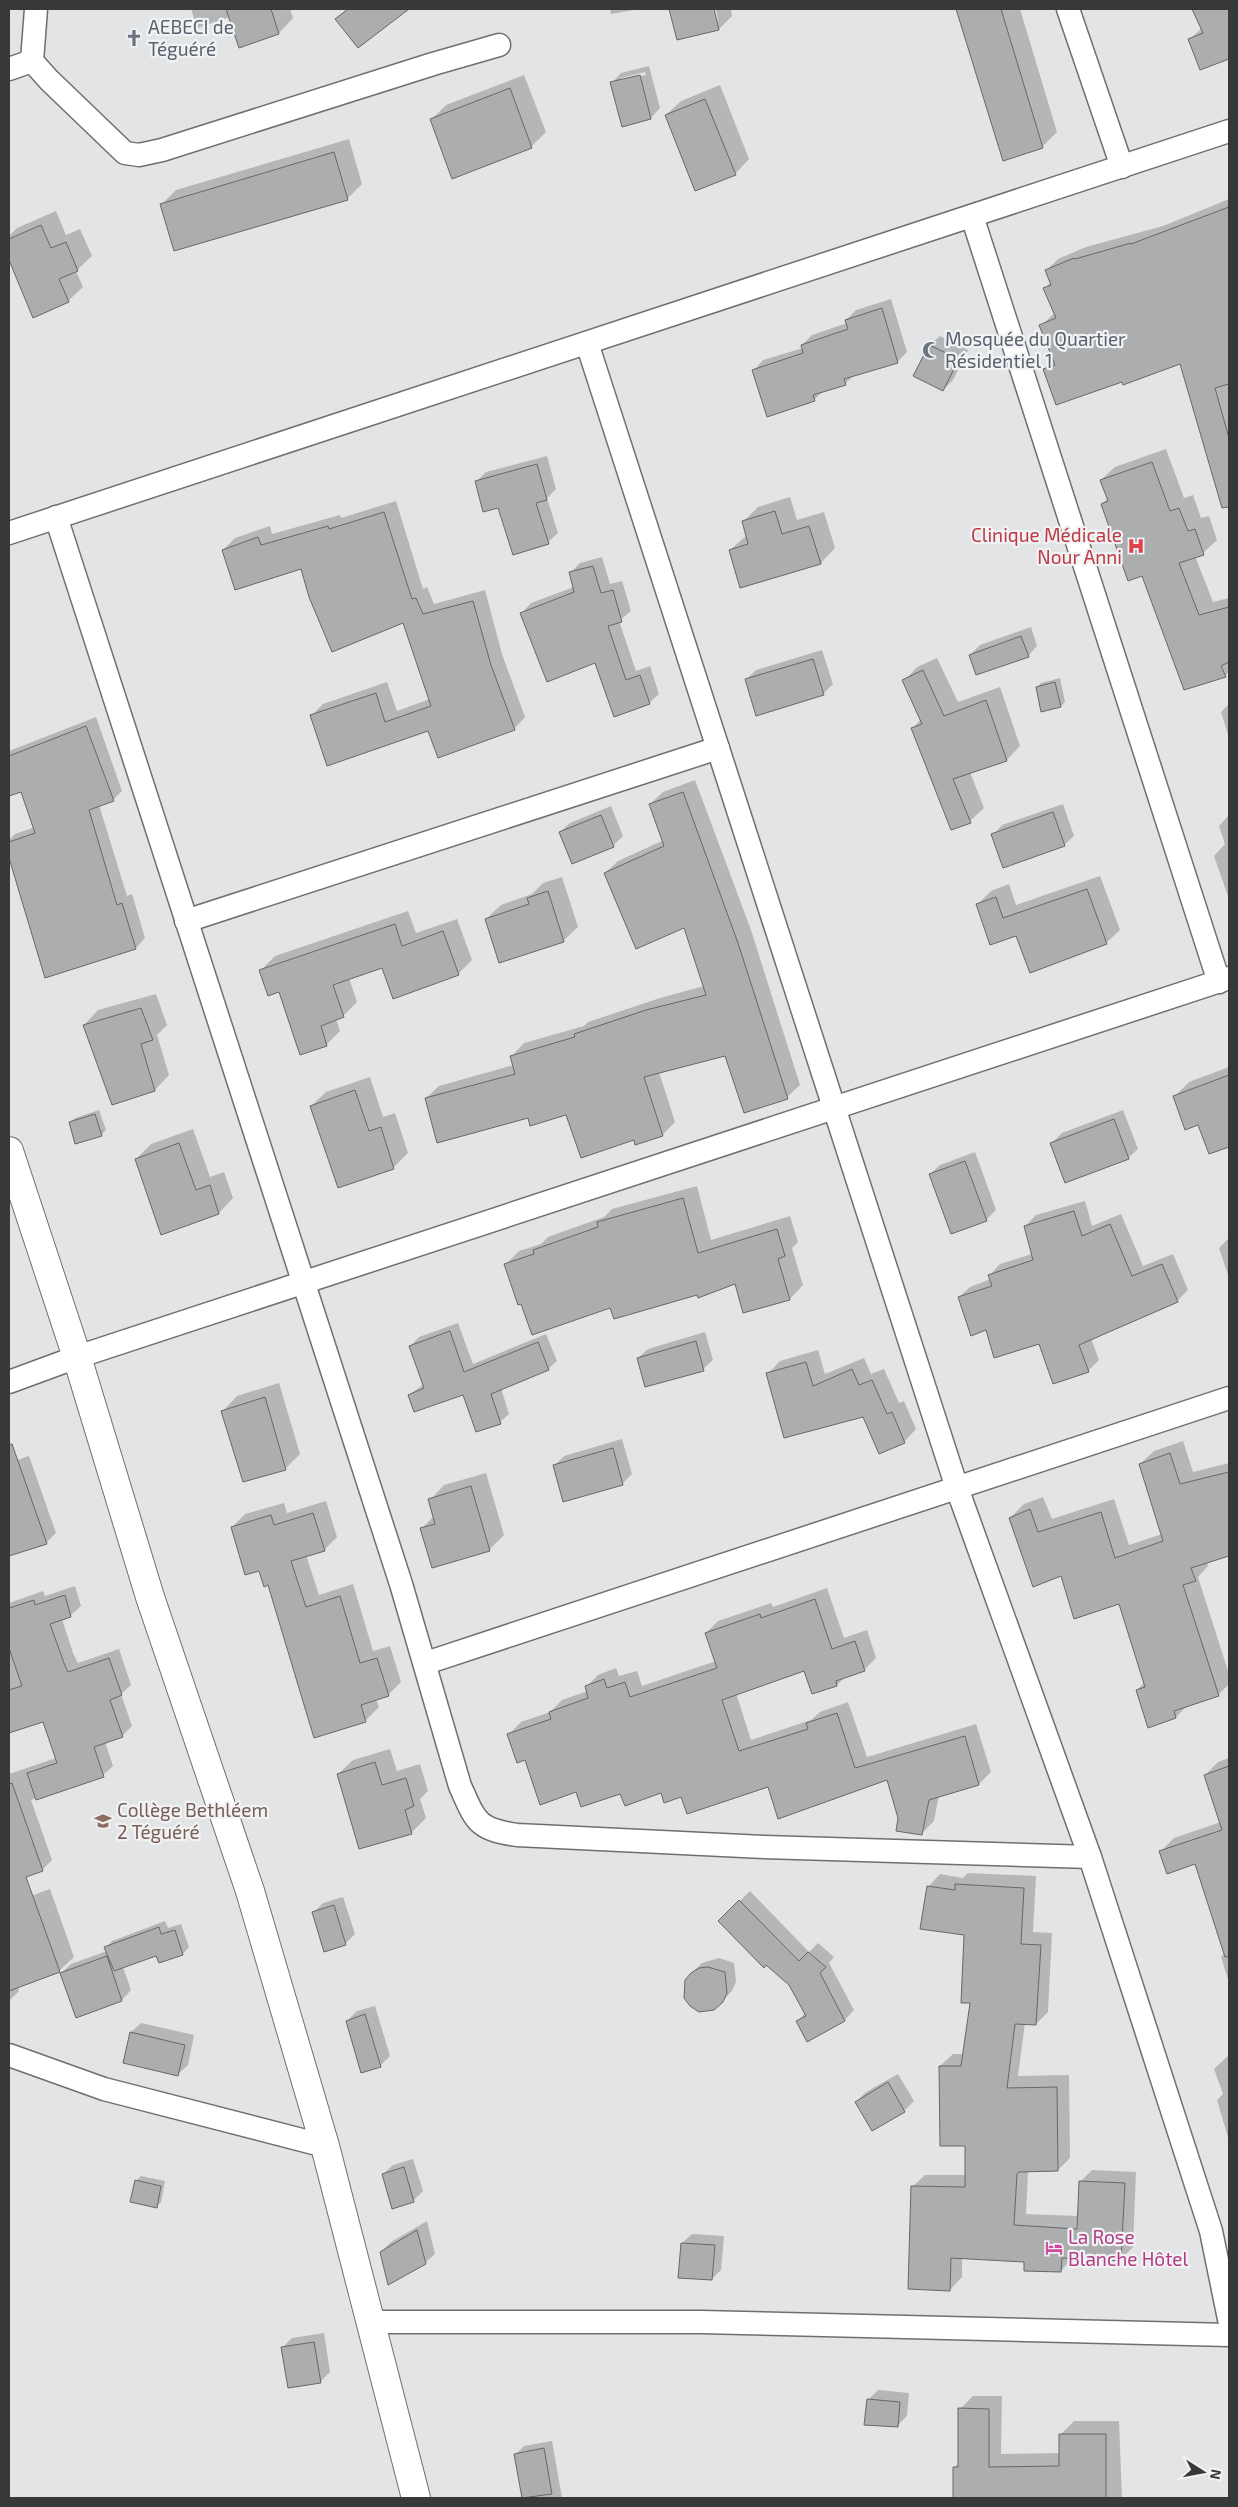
<svg xmlns="http://www.w3.org/2000/svg" width="1238" height="2507" font-family="'Exo 2',sans-serif">
  <rect width="100%" height="100%" fill="#e3e4e6"/>
  <g fill="#0003" fill-rule="evenodd">
    <polygon points="191,9 290,9 293,18 279,33 240,46 230,17 197,28"/>
    <polygon points="347,9 405,9 400,14 336,19"/>
    <polygon points="610,9 640,9 611,14"/>
    <polygon points="671,9 713,9 716,21 718,21 716,9 731,9 732,16 719,29 677,39"/>
    <polygon points="957,9 1020,9 1057,132 1042,147 1003,159"/>
    <polygon points="1194,9 1229,9 1229,57 1201,69 1190,39 1202,28"/>
    <path d="M649,66l11,42 -9,10 -39,-35 9,-10zM645,72l1,3 -25,6v-3z"/>
    <polygon points="524,75 546,132 531,147 431,120 446,105"/>
    <polygon points="720,85 749,159 735,174 666,115 681,101"/>
    <polygon points="349,139 362,184 347,199 162,204 176,190"/>
    <polygon points="1229,199 1229,480 1217,484 1181,362 1123,380 1045,369 1054,360 1040,326 1055,313 1045,288 1051,282 1047,270 1058,259 1086,247 1163,226"/>
    <polygon points="56,211 66,235 80,229 92,256 76,271 83,287 68,301 34,317 9,257 9,236 17,228"/>
    <polygon points="891,299 907,352 897,362 855,374 845,384 823,391 814,400 754,370 763,360 803,348 802,345 812,335 847,323 846,320 856,310"/>
    <polygon points="940,336 968,350 953,380 943,390 915,376 930,345"/>
    <polygon points="1166,449 1184,498 1193,495 1201,518 1209,516 1217,540 1203,553 1195,556 1213,602 1229,598 1229,672 1225,676 1143,574 1102,504 1108,498 1101,480 1115,467"/>
    <polygon points="547,456 556,489 547,498 558,533 548,542 499,506 477,481 486,472"/>
    <polygon points="790,497 797,520 824,512 835,548 821,563 730,550 747,535 743,522 758,507"/>
    <polygon points="396,501 423,589 427,587 434,604 485,590 502,654 525,717 514,729 429,730 311,716 323,704 387,682 397,711 430,699 404,622 302,567 223,550 235,538 270,526 272,534 340,515 341,518"/>
    <polygon points="602,557 610,584 622,581 631,611 619,621 636,671 650,666 659,694 649,703 596,661 522,613 531,603 574,587 570,573 580,563"/>
    <polygon points="1031,627 1037,646 1028,656 970,655 980,645"/>
    <polygon points="822,650 833,684 823,694 746,680 756,670"/>
    <polygon points="937,658 958,702 1000,687 1020,746 1007,760 970,772 984,808 970,821 913,728 921,719 904,681 917,667"/>
    <polygon points="1060,678 1065,702 1061,706 1037,687 1041,683"/>
    <polygon points="1229,704 1229,738 1221,712"/>
    <polygon points="96,717 122,791 113,800 99,805 127,896 132,894 145,938 136,948 46,976 9,854 9,840 15,834 35,827 21,790 9,795 9,751"/>
    <polygon points="695,780 751,930 800,1085 787,1097 726,1054 659,1072 675,1122 662,1135 635,1138 567,1114 529,1117 426,1098 439,1086 514,1065 512,1056 524,1043 584,1026 588,1022 660,998 704,986 685,926 605,873 618,861 664,840 650,804 663,792"/>
    <polygon points="1063,804 1074,836 1064,845 993,835 1002,825"/>
    <polygon points="611,806 623,836 613,846 560,832 570,823"/>
    <polygon points="1229,815 1229,899 1214,856 1225,844 1219,826"/>
    <polygon points="1100,876 1120,930 1106,943 1017,934 977,905 991,891 1009,884 1016,905"/>
    <polygon points="562,877 578,927 563,941 486,919 501,905 532,894 543,883"/>
    <polygon points="408,911 416,933 457,919 472,960 458,974 383,966 349,978 357,1002 343,1016 336,1019 340,1031 326,1045 261,970 275,956"/>
    <polygon points="156,994 167,1025 157,1035 169,1075 155,1090 113,1103 84,1025 98,1010"/>
    <polygon points="1229,1067 1229,1145 1209,1152 1199,1124 1174,1097 1189,1082"/>
    <polygon points="370,1077 383,1117 395,1113 408,1153 394,1167 338,1186 311,1106 326,1092"/>
    <polygon points="99,1110 106,1130 101,1135 70,1122 75,1118"/>
    <polygon points="1123,1110 1138,1149 1128,1158 1052,1143 1062,1133"/>
    <polygon points="193,1129 210,1177 224,1172 233,1198 219,1213 136,1159 151,1144"/>
    <polygon points="975,1152 996,1210 986,1220 930,1174 940,1165"/>
    <polygon points="697,1186 711,1240 790,1216 798,1242 792,1248 803,1285 790,1299 736,1282 698,1294 611,1306 522,1303 505,1265 519,1251 541,1244 548,1237 604,1217 612,1209"/>
    <polygon points="1085,1201 1092,1226 1121,1214 1143,1266 1173,1254 1188,1290 1177,1301 1091,1338 1099,1360 1088,1371 1040,1343 987,1329 959,1297 970,1287 991,1279 990,1275 1000,1264 1032,1254 1025,1226 1036,1215"/>
    <polygon points="1229,1238 1229,1278 1219,1248"/>
    <polygon points="458,1323 473,1364 546,1334 557,1361 548,1369 501,1388 509,1414 500,1422 464,1393 409,1395 424,1384 410,1346 419,1337"/>
    <polygon points="705,1332 713,1360 703,1369 638,1358 648,1349"/>
    <polygon points="818,1350 825,1374 864,1358 871,1374 884,1369 899,1403 904,1401 916,1429 904,1442 864,1415 768,1374 780,1361"/>
    <polygon points="279,1383 300,1454 286,1468 244,1481 223,1411 237,1396"/>
    <polygon points="622,1439 632,1474 623,1483 564,1501 554,1466 564,1456"/>
    <polygon points="1183,1441 1193,1472 1229,1463 1229,1555 1207,1562 1208,1566 1198,1577 1229,1674 1229,1684 1218,1695 1188,1705 1176,1717 1137,1690 1145,1682 1119,1603 1061,1575 1010,1518 1024,1504 1043,1497 1052,1519 1114,1499 1129,1545 1162,1534 1140,1464 1154,1451"/>
    <polygon points="29,1456 56,1533 46,1543 9,1554 9,1463"/>
    <polygon points="486,1473 504,1535 489,1550 421,1529 434,1516 430,1500 444,1485"/>
    <polygon points="326,1501 337,1537 324,1550 306,1555 319,1595 353,1584 373,1651 390,1646 401,1682 388,1695 376,1699 379,1707 366,1720 232,1527 245,1514 284,1503 287,1513"/>
    <polygon points="75,1586 81,1606 71,1615 62,1619 73,1653 78,1663 119,1649 131,1685 121,1694 132,1726 122,1736 105,1742 113,1766 103,1775 31,1800 52,1860 42,1870 9,1882 9,1774 56,1758 44,1720 9,1732 9,1603 43,1591 45,1596"/>
    <polygon points="827,1588 844,1638 867,1630 876,1658 864,1670 845,1677 837,1685 805,1669 736,1693 751,1740 811,1720 820,1712 848,1702 867,1757 976,1724 991,1772 979,1784 939,1795 934,1821 922,1833 899,1818 888,1779 768,1785 682,1795 662,1792 621,1792 525,1758 509,1734 521,1722 550,1712 562,1700 588,1691 586,1687 598,1675 616,1668 619,1676 637,1671 642,1686 716,1661 706,1633 718,1621 771,1603 773,1607"/>
    <polygon points="390,1749 397,1771 420,1764 428,1791 420,1799 426,1818 411,1833 338,1774 353,1760"/>
    <polygon points="1229,1758 1229,1983 1221,1957 1225,1953 1195,1863 1161,1851 1174,1838 1221,1822 1205,1775 1218,1762"/>
    <polygon points="968,1873 1036,1876 1033,1932 1052,1933 1048,2012 1036,2024 1025,2023 1018,2076 1069,2075 1070,2158 1058,2170 1028,2171 1026,2214 1078,2216 1080,2182 1092,2170 1136,2172 1133,2247 1120,2260 1073,2257 1061,2271 1025,2261 962,2258 962,2277 950,2290 912,2187 925,2175 966,2175 966,2144 940,2066 953,2054 964,2054 972,2002 965,1934 928,1887 940,1874 963,1878"/>
    <polygon points="50,1889 74,1957 59,1971 18,1986 19,1991 9,2001 9,1968 12,1967 9,1959 9,1904"/>
    <polygon points="750,1891 809,1952 818,1943 834,1957 829,1963 854,2010 845,2020 808,2040 798,2021 805,2013 790,1984 720,1921"/>
    <polygon points="343,1897 355,1934 345,1944 314,1912 323,1903"/>
    <polygon points="165,1921 168,1928 181,1924 189,1947 183,1954 160,1962 157,1954 123,1967 131,1990 122,2000 61,1973 71,1964 107,1951 106,1948 112,1941"/>
    <polygon points="719,1958 734,1963 736,1982 732,1991 722,2001 685,1997 686,1981 692,1973 702,1963"/>
    <polygon points="375,2006 390,2056 380,2066 347,2021 357,2011"/>
    <polygon points="141,2023 194,2035 188,2065 178,2074 131,2032"/>
    <polygon points="1229,2055 1229,2141 1217,2100 1223,2094 1214,2069"/>
    <polygon points="898,2074 914,2101 904,2111 856,2102 866,2092"/>
    <polygon points="413,2159 423,2191 413,2201 383,2174 393,2165"/>
    <polygon points="141,2176 165,2181 161,2202 156,2207 136,2181"/>
    <polygon points="427,2221 435,2254 425,2263 381,2252 391,2242"/>
    <polygon points="692,2234 724,2236 721,2270 712,2279 682,2243"/>
    <polygon points="324,2333 330,2372 320,2382 283,2347 292,2338"/>
    <polygon points="878,2390 909,2393 907,2416 897,2426 868,2400"/>
    <polygon points="973,2396 1002,2396 1001,2454 1060,2453 1060,2435 1074,2421 1119,2421 1122,2498 954,2498 954,2468 959,2463 960,2409"/>
    <polygon points="552,2441 562,2498 524,2498 516,2454 524,2446"/>
  </g>
  <g fill="#acadaf" stroke="#656768">
    <polygon points="226,9 271,9 279,34 239,48"/>
    <polygon points="348,9 409,9 358,48 335,19"/>
    <polygon points="669,9 714,9 719,30 677,40"/>
    <polygon points="956,9 1001,9 1043,148 1003,161"/>
    <polygon points="1192,9 1229,9 1229,59 1200,70 1188,39 1203,33"/>
    <polygon points="640,75 651,119 622,127 610,82"/>
    <polygon points="510,88 532,148 452,179 430,119"/>
    <polygon points="705,99 736,175 695,191 665,115"/>
    <polygon points="334,152 348,200 174,251 160,204"/>
    <polygon points="1229,207 1229,384 1215,388 1229,438 1229,507 1222,508 1180,364 1123,385 1122,382 1056,405 1043,369 1055,365 1039,325 1056,318 1043,288 1051,285 1045,270 1074,258 1075,259 1131,243 1131,244"/>
    <polygon points="41,225 51,248 66,242 78,271 59,279 69,302 33,318 9,260 9,239"/>
    <polygon points="882,308 898,363 844,379 846,385 813,395 815,401 767,417 752,370 803,353 801,345 848,329 845,320"/>
    <polygon points="929,345 959,359 943,391 913,376"/>
    <polygon points="1152,462 1170,511 1179,508 1188,531 1195,529 1204,555 1179,563 1199,615 1229,607 1229,662 1221,666 1226,677 1184,690 1142,576 1128,581 1101,504 1108,501 1100,480"/>
    <polygon points="537,464 547,500 536,503 549,544 513,555 498,508 483,512 475,481"/>
    <polygon points="775,511 782,534 809,526 821,564 740,588 729,550 748,544 742,521"/>
    <polygon points="384,512 412,599 416,598 423,614 473,601 491,665 515,730 438,758 428,731 327,766 310,715 376,693 385,722 431,706 403,623 332,652 309,597 301,569 235,590 222,550 258,537 261,545 328,526 329,529"/>
    <polygon points="593,566 601,593 613,590 622,622 608,626 626,680 640,675 650,704 614,717 595,663 547,682 520,613 574,592 569,572"/>
    <polygon points="1021,636 1029,657 976,675 969,655"/>
    <polygon points="813,659 824,695 756,716 745,679"/>
    <polygon points="923,670 944,716 986,700 1007,761 953,779 971,823 951,830 911,728 922,724 902,680"/>
    <polygon points="1055,682 1061,707 1041,712 1036,687"/>
    <polygon points="86,726 114,801 89,810 117,905 122,903 136,949 45,978 9,858 9,842 35,833 21,792 9,796 9,756"/>
    <polygon points="683,792 738,943 788,1099 744,1113 725,1056 644,1077 663,1136 635,1145 634,1140 581,1158 566,1115 530,1126 528,1118 437,1143 425,1098 515,1074 510,1056 575,1037 574,1034 646,1010 706,995 684,928 636,949 604,873 664,846 649,804"/>
    <polygon points="1053,812 1065,846 1003,868 991,834"/>
    <polygon points="601,815 614,847 572,864 559,832"/>
    <polygon points="1087,889 1107,944 1030,973 1016,936 990,945 976,904 996,897 1003,918"/>
    <polygon points="548,891 564,942 499,963 485,919 529,904 527,898"/>
    <polygon points="395,924 402,946 443,931 459,975 393,999 382,968 333,985 344,1017 321,1026 327,1046 300,1055 279,992 268,996 259,970"/>
    <polygon points="141,1008 153,1040 141,1044 155,1091 112,1105 83,1025"/>
    <polygon points="1229,1075 1229,1147 1209,1154 1198,1125 1185,1130 1173,1096"/>
    <polygon points="355,1090 369,1131 381,1127 394,1169 338,1188 310,1106"/>
    <polygon points="95,1114 102,1136 75,1144 69,1122"/>
    <polygon points="1114,1119 1129,1159 1065,1183 1050,1143"/>
    <polygon points="179,1143 196,1190 210,1185 219,1214 161,1235 135,1159"/>
    <polygon points="965,1161 987,1221 951,1234 929,1174"/>
    <polygon points="683,1198 698,1253 777,1229 785,1256 778,1259 790,1300 743,1313 735,1284 698,1298 697,1295 614,1319 610,1308 532,1335 521,1304 518,1305 504,1264 534,1254 533,1250 598,1227 597,1222"/>
    <polygon points="1074,1211 1082,1236 1110,1224 1132,1276 1162,1264 1178,1302 1079,1345 1089,1372 1053,1384 1039,1344 994,1358 986,1330 971,1336 958,1297 992,1286 988,1275 1033,1260 1024,1226"/>
    <polygon points="450,1331 464,1372 538,1342 549,1370 491,1394 501,1424 476,1432 463,1395 414,1412 408,1395 424,1388 409,1346"/>
    <polygon points="696,1341 704,1371 645,1387 637,1358"/>
    <polygon points="806,1362 813,1386 852,1369 859,1385 872,1380 887,1414 892,1412 905,1443 879,1454 863,1417 784,1438 766,1373"/>
    <polygon points="265,1397 286,1470 243,1482 221,1411"/>
    <polygon points="9,1444 12,1444 47,1544 9,1556"/>
    <polygon points="613,1448 623,1485 563,1502 553,1465"/>
    <polygon points="1170,1453 1180,1484 1229,1472 1229,1556 1191,1568 1196,1581 1183,1585 1219,1696 1174,1711 1176,1718 1148,1728 1136,1690 1145,1687 1119,1604 1074,1619 1061,1576 1033,1587 1009,1518 1030,1509 1038,1532 1101,1512 1115,1558 1163,1541 1139,1464"/>
    <polygon points="471,1486 490,1551 432,1568 420,1528 435,1524 428,1499"/>
    <polygon points="313,1513 325,1551 291,1561 306,1607 340,1596 360,1663 377,1658 389,1696 361,1705 366,1722 314,1738 268,1585 264,1587 259,1571 245,1575 231,1527 271,1515 274,1525"/>
    <polygon points="65,1595 71,1617 50,1624 64,1663 68,1672 109,1658 122,1695 110,1700 123,1737 94,1747 104,1777 36,1800 27,1773 57,1763 43,1722 9,1733 9,1690 22,1686 9,1648 9,1608 34,1600 35,1605"/>
    <polygon points="815,1599 832,1649 855,1641 865,1671 836,1681 837,1686 812,1694 804,1671 722,1700 739,1751 808,1729 806,1723 837,1713 855,1768 965,1736 979,1785 929,1800 922,1835 896,1831 898,1818 887,1780 778,1819 768,1787 687,1814 681,1797 664,1803 661,1793 625,1806 620,1794 581,1807 576,1792 540,1805 525,1760 517,1763 507,1734 551,1719 549,1712 588,1698 585,1686 604,1679 607,1688 625,1682 630,1697 717,1668 705,1633 760,1614 761,1618"/>
    <polygon points="375,1762 382,1785 406,1778 414,1806 405,1810 412,1834 359,1849 337,1774"/>
    <polygon points="1229,1766 1229,1956 1225,1957 1195,1864 1167,1874 1159,1851 1222,1830 1204,1775"/>
    <polygon points="12,1783 43,1871 26,1877 60,1972 9,1991 9,1784"/>
    <polygon points="955,1884 1024,1888 1021,1944 1041,1945 1036,2025 1015,2024 1007,2088 1057,2087 1058,2171 1019,2172 1017,2174 1014,2225 1077,2229 1079,2181 1125,2183 1121,2261 1062,2258 1061,2272 1024,2271 1024,2262 951,2258 950,2291 908,2289 911,2186 965,2187 965,2146 940,2146 939,2066 961,2066 970,2003 961,2003 964,1935 920,1929 927,1886 955,1890"/>
    <polygon points="739,1900 799,1961 808,1952 826,1967 820,1973 845,2021 807,2042 796,2021 806,2016 789,1985 766,1965 764,1968 718,1921"/>
    <polygon points="334,1905 346,1945 324,1952 312,1912"/>
    <polygon points="159,1927 161,1934 175,1930 183,1955 159,1963 156,1956 114,1971 104,1947"/>
    <polygon points="107,1956 122,2001 76,2018 60,1973"/>
    <polygon points="708,1967 725,1972 727,1993 723,2002 714,2010 699,2012 690,2006 684,1998 685,1980 691,1973 699,1968"/>
    <polygon points="365,2014 381,2067 361,2073 346,2021"/>
    <polygon points="130,2032 185,2045 178,2076 123,2063"/>
    <polygon points="888,2082 905,2112 872,2131 855,2102"/>
    <polygon points="404,2167 414,2202 392,2209 382,2174"/>
    <polygon points="135,2180 161,2186 157,2208 130,2202"/>
    <polygon points="417,2230 426,2264 388,2285 380,2252"/>
    <polygon points="681,2243 715,2245 712,2280 678,2278"/>
    <polygon points="314,2342 321,2383 288,2388 281,2347"/>
    <polygon points="867,2399 900,2402 898,2427 864,2425"/>
    <polygon points="958,2408 989,2409 989,2467 1059,2466 1059,2434 1106,2434 1106,2498 953,2498 953,2467 958,2467"/>
    <polygon points="544,2448 552,2494 522,2498 514,2454"/>
  </g>
  <g fill="none" stroke-linecap="round" stroke-linejoin="round">
    <g stroke="#6d6f70" stroke-width="25">
      <g id="minor">
        <polyline points="1068,9 1122,167"/>
        <polyline points="32,61 36,9"/>
        <polyline points="9,69 32,61 49,80 125,153 139,155 162,150 433,64 499,45"/>
        <polyline points="972,216 1219,982"/>
        <polyline points="587,343 957,1488 1090,1857 1211,2231 1229,2319"/>
        <path d="M56,517l345,1067 59,202c16,35 16,43 57,49l247,12 326,10"/>
        <polyline points="9,533 1229,131"/>
        <polyline points="186,921 718,748"/>
        <polyline points="9,1382 77,1357 1229,978"/>
        <polyline points="426,1663 1229,1398"/>
        <polyline points="9,2055 104,2089 325,2146"/>
        <polyline points="372,2322 701,2322 1229,2335"/>
      </g>
    </g>
    <g stroke="#6d6f70" stroke-width="30">
      <polyline id="tertiary" points="9,1151 77,1357 150,1597 250,1891 325,2146 416,2498"/>
    </g>
    <use href="#minor" stroke="#fff" stroke-width="22"/>
    <use href="#tertiary" stroke="#fff" stroke-width="28"/>
  </g>
  <defs>
    <g id="church-bare" transform="scale(1.35)"><path d="M-1.2-6h2.4v3.5h3.3v2.4h-3.3V6h-2.4V-.1h-3.3v-2.4h3.3Z" fill="#6b7280" stroke="#f0f2f4" stroke-width="2.5" paint-order="stroke"/></g>
    <g id="mosque-bare" transform="scale(1.35)"><path d="M3.5-4.9A6 6 0 1 0 3.5 4.9A5 5 0 1 1 3.5-4.9Z" fill="#6b7280" stroke="#f0f2f4" stroke-width="2.5" paint-order="stroke"/></g>
    <g id="hospital-bare" transform="scale(1.35)"><path d="M-5-5h3v3.5h4V-5h3V5h-3V1.5h-4V5h-3Z" fill="#e0444e" stroke="#f0f2f4" stroke-width="2.5" paint-order="stroke"/></g>
    <g id="school-bare" transform="scale(1.35)"><path d="M0-5L7-2L0 1L-7-2ZM-4 1L0 2.5L4 1V4Q0 6-4 4Z" fill="#8d6e63" stroke="#f0f2f4" stroke-width="2.5" paint-order="stroke"/></g>
    <g id="hotel-bare" transform="scale(1.35)"><path d="M-6-4.5h1.5V1H6V5H4.5V3h-9V5H-6ZM-4 0a1.8 1.8 0 1 1 3.6 0ZM.5 0V-2.5h3Q6-2.5 6 0Z" fill="#d1479c" stroke="#f0f2f4" stroke-width="2.5" paint-order="stroke"/></g>
  </defs>
  <g fill-rule="evenodd">
    <use href="#church-bare" x="134" y="38"/>
    <use href="#mosque-bare" x="931" y="350"/>
    <use href="#hospital-bare" x="1136" y="546"/>
    <use href="#school-bare" x="103" y="1821"/>
    <use href="#hotel-bare" x="1054" y="2248"/>
  </g>
  <g text-anchor="middle" stroke-width="4.5" stroke-linejoin="round" paint-order="stroke">
    <g font-size="19" fill="#5b616d" stroke="#f0f2f4" text-anchor="start">
      <text x="148" y="34">AEBECI de<tspan x="148" dy="22">Téguéré</tspan></text>
      <text x="945" y="346">Mosquée du Quartier<tspan x="945" dy="22">Résidentiel 1</tspan></text>
    </g>
    <g font-size="19" fill="#be3a42" stroke="#f0f2f4" text-anchor="end">
      <text x="1122" y="542">Clinique Médicale<tspan x="1122" dy="22">Nour Anni</tspan></text>
    </g>
    <g font-size="19" fill="#785e54" stroke="#f0f2f4" text-anchor="start">
      <text x="117" y="1817">Collège Bethléem<tspan x="117" dy="22">2 Téguéré</tspan></text>
    </g>
    <g font-size="19" fill="#b23c85" stroke="#f0f2f4" text-anchor="start">
      <text x="1068" y="2244">La Rose<tspan x="1068" dy="22">Blanche Hôtel</tspan></text>
    </g>
  </g>
  <rect width="1238" height="2507" fill="none" stroke="#373838" stroke-width="20"/>
  <g transform="translate(1203 2472) rotate(101)" stroke="#f0f2f4" stroke-width="4" paint-order="stroke">
  <path d="M0-4L9 19L0 12L-9 19Z" fill="#373838"/>
  <text y="-8" font-size="14" font-weight="bold" text-anchor="middle" fill="#373838">N</text>
  </g>
</svg>
